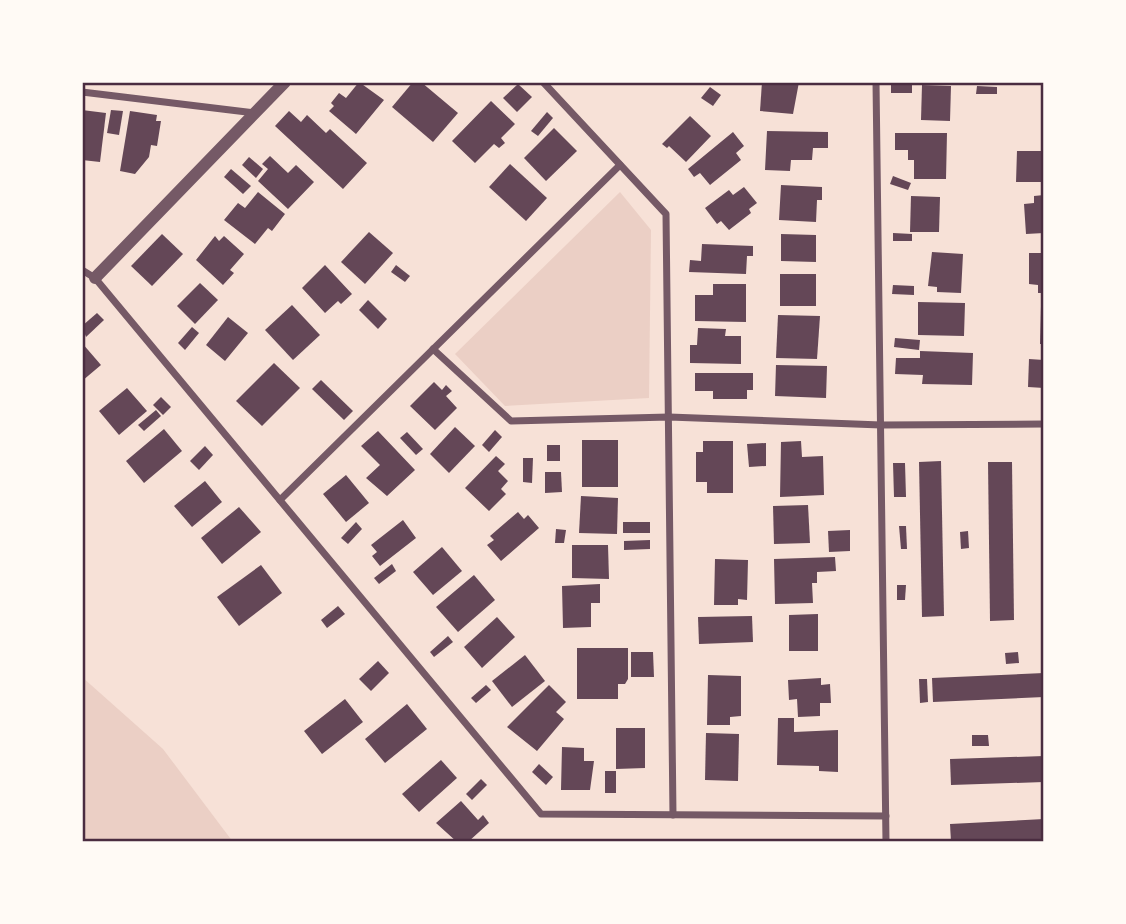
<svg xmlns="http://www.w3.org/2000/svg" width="1126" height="924" font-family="'PT Serif',serif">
  <rect width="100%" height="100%" fill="#f7e1d7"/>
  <g fill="#ebcfc5">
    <polygon points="620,192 651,230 649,398 505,406 455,354"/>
    <polygon points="82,677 163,749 233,842 82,842"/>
  </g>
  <g fill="#644757">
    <polygon points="359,82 384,100 356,134 329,111 334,106 331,103 339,93 346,98"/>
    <polygon points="413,82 421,82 458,113 433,142 392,107"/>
    <polygon points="762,82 799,82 793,114 760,111"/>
    <rect x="891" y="82" width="21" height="11"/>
    <polygon points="518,84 532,97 517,112 503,98"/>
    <polygon points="922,85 951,86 950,121 921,120"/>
    <polygon points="977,86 997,87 997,94 976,94"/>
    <polygon points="710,87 721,95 713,106 701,98"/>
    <polygon points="491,101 515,124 501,138 505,143 499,148 494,144 475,163 452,141"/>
    <polygon points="82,110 106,113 100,162 82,160"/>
    <polygon points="111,110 123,111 119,135 107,133"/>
    <polygon points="130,111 157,115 156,121 161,121 157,146 151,145 149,157 135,174 120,171"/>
    <polygon points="289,111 301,122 307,115 326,133 330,129 367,163 343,189 275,126"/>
    <polygon points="547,112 553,118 538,136 531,131"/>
    <polygon points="690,116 711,136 686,162 669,146 667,148 662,144"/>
    <polygon points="554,128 577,151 546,181 524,158"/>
    <polygon points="767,131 828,132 828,148 813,148 812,160 791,160 790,171 765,170"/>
    <polygon points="733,132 744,146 736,153 741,160 710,185 700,173 694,177 688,169"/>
    <polygon points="895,133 947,133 946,179 914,179 914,160 908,160 908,150 895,150"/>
    <polygon points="1017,151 1044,151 1044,182 1016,182"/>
    <polygon points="270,156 288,173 296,165 314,182 288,209 258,181 268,169 262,164"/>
    <polygon points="249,157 263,169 256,178 242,165"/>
    <polygon points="510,164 547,198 526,221 489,187"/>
    <polygon points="231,169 251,186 243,194 224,177"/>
    <polygon points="893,176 911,183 908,190 890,184"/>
    <polygon points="781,185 822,187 822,200 817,200 816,222 779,220"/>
    <polygon points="744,187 757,203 749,209 751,213 729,230 721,221 717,224 705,208 729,190 733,195"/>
    <polygon points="258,192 285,214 272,231 268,228 255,244 224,220 238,203 245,208"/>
    <polygon points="1044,195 1044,233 1026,234 1024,204 1034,203 1034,196"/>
    <polygon points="911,196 940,197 939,232 910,232"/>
    <polygon points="369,232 393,253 365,284 341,262"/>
    <polygon points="893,233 912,234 912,241 893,241"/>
    <polygon points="162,234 183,254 152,286 131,266"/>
    <polygon points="781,234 816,235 816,262 781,261"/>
    <polygon points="215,236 219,241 224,236 244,254 230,270 234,273 223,285 196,260"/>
    <polygon points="702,244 753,246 753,256 747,256 746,274 689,272 690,260 701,261"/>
    <polygon points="932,252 963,254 961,293 937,292 937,287 928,286"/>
    <polygon points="1029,253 1044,253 1044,293 1038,293 1038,285 1029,284"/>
    <polygon points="325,265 352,294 341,304 338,301 325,313 302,288"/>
    <polygon points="396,265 410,276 405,282 391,272"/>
    <rect x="780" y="274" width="36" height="32"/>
    <polygon points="200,283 218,300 195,324 177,306"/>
    <polygon points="713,284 746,284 746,322 695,321 695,295 713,295"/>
    <polygon points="893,285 914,286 914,295 892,294"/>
    <polygon points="368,300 387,319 378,329 359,310"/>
    <polygon points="918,302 965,303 964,336 918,335"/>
    <polygon points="292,305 320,335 293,360 265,330"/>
    <polygon points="1041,306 1044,306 1044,344 1040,344"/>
    <polygon points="97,313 104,320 86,337 82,326"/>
    <polygon points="778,315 820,316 817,359 776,358"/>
    <polygon points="228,317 248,333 225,361 206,345"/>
    <polygon points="192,327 199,333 185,350 178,343"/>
    <polygon points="698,328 726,329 725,336 741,336 741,364 690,363 690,345 697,345"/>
    <polygon points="895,338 920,340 919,350 894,347"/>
    <polygon points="82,343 101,365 82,381"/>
    <polygon points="920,351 973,353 972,385 922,384 923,375 895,374 896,358 920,358"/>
    <polygon points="1029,359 1044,360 1044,388 1028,387"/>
    <polygon points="274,363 300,388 262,426 236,401"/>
    <polygon points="776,365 827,366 826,398 775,396"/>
    <polygon points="695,373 753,373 753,390 747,390 747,399 713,399 713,391 695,391"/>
    <polygon points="321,380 353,411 344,420 312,389"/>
    <polygon points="434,382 442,390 446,385 452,391 446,396 457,408 435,430 410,406"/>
    <polygon points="127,388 147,411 119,435 99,411"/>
    <polygon points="161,397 171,407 163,415 153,405"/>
    <polygon points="156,410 161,416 144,431 138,425"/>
    <polygon points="455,427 475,446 449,473 430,454"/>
    <polygon points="164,429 182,451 144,483 126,461"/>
    <polygon points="495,430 502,437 489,452 482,445"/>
    <polygon points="378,431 415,470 387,496 366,478 380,465 361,446"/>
    <polygon points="407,432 423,449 416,455 400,438"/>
    <rect x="582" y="440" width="36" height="47"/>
    <polygon points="703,441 733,441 733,493 707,493 707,482 696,482 696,452 703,452"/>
    <polygon points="801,441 802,457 823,456 824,495 780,497 781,442"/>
    <polygon points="766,443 766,466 749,467 747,444"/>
    <rect x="547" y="445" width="13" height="16"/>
    <polygon points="205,446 213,455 199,470 190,461"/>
    <polygon points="496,456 505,464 498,471 508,481 501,489 506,494 489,511 465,488"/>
    <polygon points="523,458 533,458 532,483 523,482"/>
    <polygon points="941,461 944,616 922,617 919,462"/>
    <polygon points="988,462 1012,462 1014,620 990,621"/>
    <polygon points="893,463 905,463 906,497 894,497"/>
    <polygon points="545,472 561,472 562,492 545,493"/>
    <polygon points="346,475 369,503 346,522 323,494"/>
    <polygon points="205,481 222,502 192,527 174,506"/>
    <polygon points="581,496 618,498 617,534 579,533"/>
    <polygon points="808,505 810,543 774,544 773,506"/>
    <polygon points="239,507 261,532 222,564 201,538"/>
    <polygon points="518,512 524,519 528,515 539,528 501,561 487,545 494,540 490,536"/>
    <polygon points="403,520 416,538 380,566 372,556 377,552 371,545"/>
    <polygon points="356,522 362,529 348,544 341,538"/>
    <rect x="623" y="522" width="27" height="11"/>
    <polygon points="899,526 906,526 907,549 901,549"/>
    <polygon points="556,529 566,530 564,543 555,543"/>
    <polygon points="850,530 850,551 829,552 828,531"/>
    <polygon points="968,531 969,548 961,549 960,532"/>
    <polygon points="650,540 650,549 624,550 624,541"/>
    <polygon points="572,545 608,545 609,579 572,578"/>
    <polygon points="442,547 462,571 433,595 413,572"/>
    <polygon points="835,557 836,571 817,572 817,583 812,583 813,603 775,604 774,559"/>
    <polygon points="715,559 748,560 747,600 738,599 738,605 714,605"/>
    <polygon points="392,564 396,571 379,584 374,578"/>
    <polygon points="261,565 282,593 239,626 217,597"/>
    <polygon points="474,575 495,600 458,632 436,607"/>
    <polygon points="600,584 600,603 591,603 591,627 563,628 562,586"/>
    <polygon points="897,585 906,585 905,600 897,600"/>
    <polygon points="338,606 345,614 327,628 321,620"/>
    <polygon points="818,614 818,651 789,651 789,615"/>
    <polygon points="752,616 753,642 699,644 698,617"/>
    <polygon points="497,617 515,637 482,668 464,647"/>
    <polygon points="448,636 453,642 434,657 430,652"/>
    <polygon points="577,648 628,648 628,679 625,684 618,684 618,699 577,699"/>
    <polygon points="631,652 653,652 654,677 631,677"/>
    <polygon points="1018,652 1019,663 1006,664 1005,653"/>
    <polygon points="525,655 545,681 512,707 492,681"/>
    <polygon points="378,661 389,673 371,691 359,679"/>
    <polygon points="1044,673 1044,697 933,702 932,678"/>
    <polygon points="708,675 741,676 741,716 730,717 730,725 707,725"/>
    <polygon points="821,678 821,685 830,684 831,703 820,703 820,716 798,717 797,699 789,700 788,680"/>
    <polygon points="919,679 927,679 928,702 920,703"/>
    <polygon points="486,685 491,690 476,703 471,698"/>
    <polygon points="549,685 566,702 556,712 564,719 537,751 507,727"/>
    <polygon points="345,699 363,722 322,754 304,731"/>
    <polygon points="407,704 427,729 385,763 365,739"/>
    <polygon points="778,718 794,718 794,732 838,730 838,772 819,771 819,766 777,765"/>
    <polygon points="616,728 645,728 645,768 616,769"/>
    <polygon points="706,733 739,734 738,781 705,780"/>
    <polygon points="972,735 988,735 989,746 972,746"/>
    <polygon points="562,747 584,748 584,761 594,761 590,790 561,790"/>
    <polygon points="1044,756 1044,782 951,785 950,759"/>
    <polygon points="441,760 457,778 419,812 402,794"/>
    <polygon points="539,764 553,777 546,785 532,772"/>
    <rect x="605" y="771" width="11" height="22"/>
    <polygon points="481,779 487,785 472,800 466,794"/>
    <polygon points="461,801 478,820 483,815 489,823 468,842 457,842 436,823"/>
    <polygon points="1044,819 1044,842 951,842 950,824"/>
  </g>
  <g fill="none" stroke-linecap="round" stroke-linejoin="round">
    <g stroke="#755966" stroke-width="7">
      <polyline points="543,82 666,214 673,815"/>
      <polyline points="876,82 886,842"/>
      <polyline points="82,92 255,113"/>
      <polyline points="82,270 95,278 541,814 886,816"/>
      <polyline points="433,349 511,421 669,417 881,425 1044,424"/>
      <polyline points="280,500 620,165"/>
    </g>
    <polyline stroke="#755966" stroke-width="12" points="95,278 285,82"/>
  </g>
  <rect width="1126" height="924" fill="none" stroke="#fffaf5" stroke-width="168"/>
  <rect x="84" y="84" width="958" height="756" fill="none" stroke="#4a2c40" stroke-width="2.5"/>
</svg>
